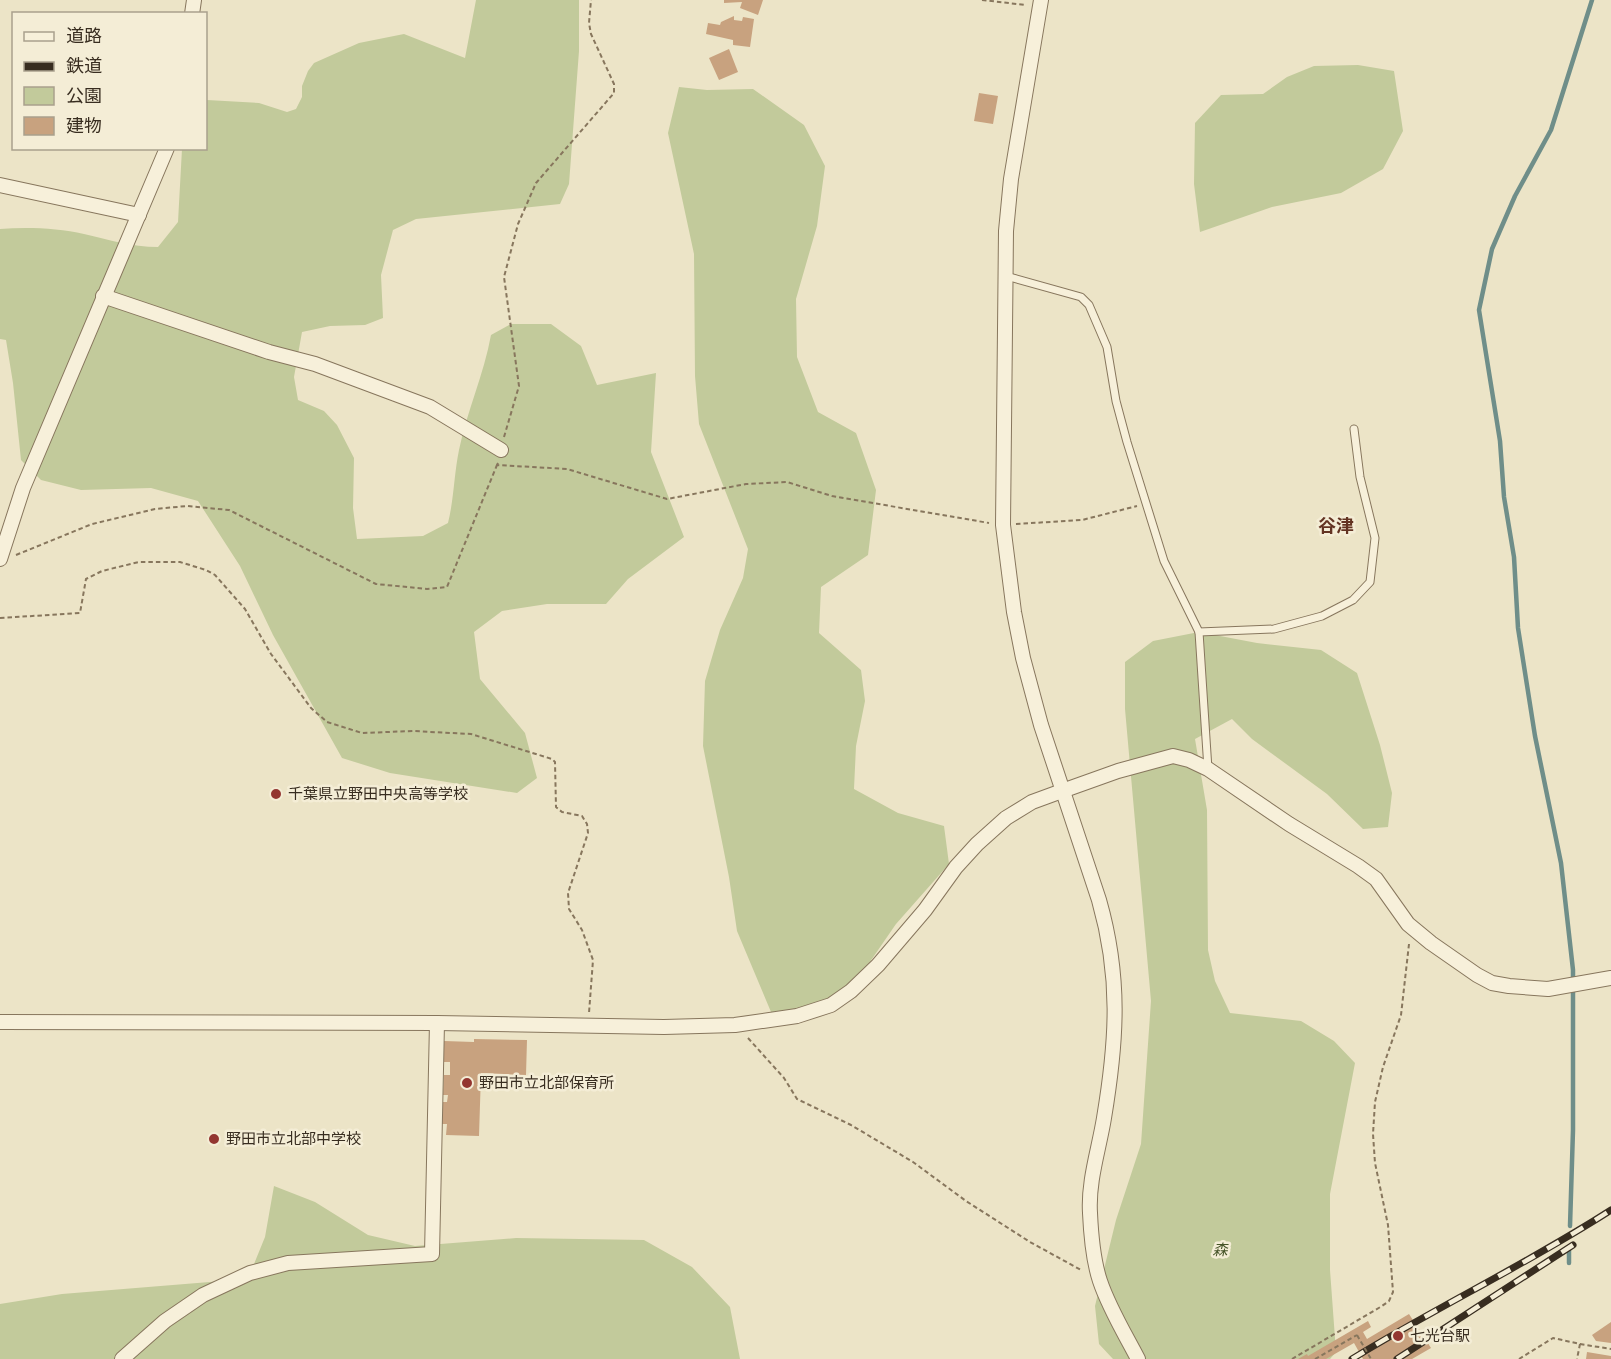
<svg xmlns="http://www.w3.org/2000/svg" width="1611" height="1359" font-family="Lora,'Noto Sans JP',serif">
  <rect width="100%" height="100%" fill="#ece4c7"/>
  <g fill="#c2ca9b">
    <path d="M476,0h103v51l-10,133 -9,20 -144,15 -23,11 -12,45 2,43 -18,7 -35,1 -28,6 -8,45 4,23 26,11 13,14 17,33 -1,50 4,31 66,-3 25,-13c6,-24 6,-49 11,-73 8,-39 25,-76 32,-115l20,-11h40l30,22 16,39 59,-12 -5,79 33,85 -56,42 -22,25h-59l-45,7 -28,21 6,47 45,54 12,45 -20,15 -127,-20 -48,-15 -69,-123 -33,-69 -42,-65 -47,-13 -70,2 -40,-10 -20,-20 -8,-77 -7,-43 -6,-1v-110c27,-2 58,-1 84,5 26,6 47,13 74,13l20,-25 4,-73 24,-1 1,-48 52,3 28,9 9,-3 6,-12v-11l6,-15 6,-8 45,-20 45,-9 61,24z"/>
    <polygon points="1358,65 1394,71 1403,131 1383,169 1341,193 1272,207 1200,232 1194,184 1195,123 1221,95 1263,94 1287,77 1314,66"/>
    <polygon points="679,87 707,90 753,89 804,125 825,166 817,226 796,299 797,357 818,412 856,433 876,490 868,555 821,587 819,633 861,670 865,701 856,746 854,789 898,813 944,826 949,864 896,924 845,998 826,1011 771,1012 737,931 729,877 703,746 705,681 720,630 743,578 748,549 699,424 695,376 694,254 668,133"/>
    <polygon points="1199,632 1257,643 1321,650 1357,673 1380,745 1392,793 1388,827 1363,829 1327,794 1252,739 1232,719 1195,739 1207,810 1208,950 1215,981 1230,1013 1301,1021 1334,1041 1355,1063 1330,1194 1330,1270 1336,1352 1330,1359 1113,1359 1099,1344 1095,1306 1116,1220 1141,1144 1151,1001 1125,709 1125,662 1153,641"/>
    <polygon points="274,1186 315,1202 368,1235 415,1246 516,1238 644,1240 692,1267 730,1307 740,1359 0,1359 0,1304 62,1294 222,1281 252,1269 265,1237"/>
  </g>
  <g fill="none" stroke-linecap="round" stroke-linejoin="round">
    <g stroke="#6f8e89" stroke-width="4.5">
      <polyline points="1570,1226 1573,1130 1573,970 1561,863 1535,736 1518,628 1514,557 1504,497 1500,441 1479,310 1492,249 1515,196 1551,130 1592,0"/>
      <polyline points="1569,1263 1569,1248"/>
    </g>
  </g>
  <g fill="#c8a27f">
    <polygon points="724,0 763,0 758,15 740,8 742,2 724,3"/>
    <polygon points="734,16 734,20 742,21 743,17 754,19 750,47 733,45 733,40 706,34 708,23 720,25 721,22"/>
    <polygon points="729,49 738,72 719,80 709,58"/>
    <polygon points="979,93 998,96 993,124 974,121"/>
    <polygon points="474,1039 527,1040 526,1075 481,1073 479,1136 446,1135 447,1124 442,1124 443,1102 447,1102 448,1095 443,1095 444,1075 450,1075 450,1062 444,1062 444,1041 474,1042"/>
    <polygon points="1409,1314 1431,1348 1412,1359 1363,1359 1354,1343 1326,1359 1298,1359 1307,1354 1308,1356 1368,1321 1371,1327 1363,1332 1367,1339"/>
    <polygon points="1611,1322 1611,1343 1596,1341 1592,1335"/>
    <polygon points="1587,1352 1611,1356 1611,1359 1586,1359"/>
  </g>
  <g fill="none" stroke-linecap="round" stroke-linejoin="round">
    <g stroke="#87765d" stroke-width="9">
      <g id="lane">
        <polyline points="1006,276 1081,297 1089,305 1107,347 1116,401 1127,442 1164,561 1199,632 1208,769"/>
        <polyline points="1199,632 1274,629 1322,616 1353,600 1370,582 1375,538 1360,477 1354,429"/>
      </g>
    </g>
    <g stroke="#87765d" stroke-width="16">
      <g id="street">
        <path d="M1041,0l-30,179 -5,52 -3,294 11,87 9,46 18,67 58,175c22,77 18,140 5,218 -5,31 -16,63 -14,95 1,22 3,47 10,68 9,27 25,53 38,78"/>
        <polyline points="192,14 194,0"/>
        <polyline points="0,185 139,215"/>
        <polyline points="103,296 269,352 315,364 430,407 501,450"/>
        <polyline points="0,559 23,488 167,148"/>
        <polyline points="0,1022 437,1023 664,1027 735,1025 797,1016 831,1005 851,991 878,965 925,910 956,867 977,844 1006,818 1032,802 1062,791 1118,771 1173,756 1189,760 1208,769 1289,824 1358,866 1376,879 1408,924 1431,943 1477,975 1492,983 1509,986 1548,989 1611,978"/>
        <polyline points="122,1359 165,1321 203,1295 250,1273 288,1263 432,1254 437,1023"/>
      </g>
    </g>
    <g stroke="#87765d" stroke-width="2" stroke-dasharray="4.5 3" stroke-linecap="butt">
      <polyline points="982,0 1026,5"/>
      <polyline points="504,437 519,386 504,277 518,224 536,183 614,93 614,84 591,34 589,23 591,0"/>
      <polyline points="498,463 497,465 567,469 667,499 746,484 787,482 832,496 989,523"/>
      <polyline points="1016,524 1082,520 1137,506"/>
      <polyline points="16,555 92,524 155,509 187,506 229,510 376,584 427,589 447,587 497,465"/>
      <polyline points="0,618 80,613 86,579 102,571 139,562 180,562 206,570 215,575 245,609 271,654 311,708 327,722 362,733 413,731 471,734 552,759 555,762 556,807 562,812 582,816 587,824 588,833 568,893 569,909 582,930 593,960 589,1013"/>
      <polyline points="748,1038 784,1078 797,1099 851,1125 913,1162 966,1201 1030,1242 1081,1270"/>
      <polyline points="1580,1344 1611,1349"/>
      <polyline points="1292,1359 1382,1306 1389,1301 1393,1292 1388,1225 1375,1163 1373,1134 1375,1102 1383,1067 1401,1015 1409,944"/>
      <polyline points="1315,1359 1357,1335"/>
      <polyline points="1519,1359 1553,1338 1580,1344 1577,1359"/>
    </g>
    <use href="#lane" stroke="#f7f0da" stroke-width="7"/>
    <use href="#street" stroke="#f7f0da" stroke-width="14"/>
    <g stroke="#382d20" stroke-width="7">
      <g id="rail">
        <path d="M1352,1359c85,-52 175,-95 259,-149"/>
        <polyline points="1397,1359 1573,1245"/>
      </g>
    </g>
    <use href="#rail" stroke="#f4edd6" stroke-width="4.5" stroke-dasharray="14" stroke-linecap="butt"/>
    <polyline stroke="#87765d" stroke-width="2" stroke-dasharray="4.5 3" stroke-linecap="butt" points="1357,1335 1371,1359"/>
  </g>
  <g fill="#933630" stroke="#f4edd6" stroke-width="2">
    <circle cx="276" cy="794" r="6"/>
    <circle cx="467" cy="1083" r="6"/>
    <circle cx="214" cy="1139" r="6"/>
    <circle cx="1398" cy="1336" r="6"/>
  </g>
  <g text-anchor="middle" stroke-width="5" stroke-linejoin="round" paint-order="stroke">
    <g font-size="15" fill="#382d20" stroke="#f4edd6" text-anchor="start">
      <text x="288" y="799">千葉県立野田中央高等学校</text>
      <text x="479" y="1088">野田市立北部保育所</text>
      <text x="226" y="1144">野田市立北部中学校</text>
      <text x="1410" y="1341">七光台駅</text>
    </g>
    <g font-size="15" font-style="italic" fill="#465428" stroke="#f4edd6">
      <text x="1220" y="1255">森</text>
    </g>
    <g font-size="18" font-weight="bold" fill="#633322" stroke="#f4edd6">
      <text x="1336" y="532">谷津</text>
    </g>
  </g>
  <rect x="12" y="12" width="195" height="138" fill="#f4edd6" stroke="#a9a08d" stroke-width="1.5"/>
  <rect x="24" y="32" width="30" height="9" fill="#f7f0da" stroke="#a9a08d" stroke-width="1.5"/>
  <text x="66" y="42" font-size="18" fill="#382d20">道路</text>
  <rect x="24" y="62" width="30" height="9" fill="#382d20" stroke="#a9a08d" stroke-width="1.5"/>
  <text x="66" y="72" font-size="18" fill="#382d20">鉄道</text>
  <rect x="24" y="87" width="30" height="18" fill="#c2ca9b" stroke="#a9a08d" stroke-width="1.5"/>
  <text x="66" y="102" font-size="18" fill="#382d20">公園</text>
  <rect x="24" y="117" width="30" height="18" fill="#c8a27f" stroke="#a9a08d" stroke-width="1.5"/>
  <text x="66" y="132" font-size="18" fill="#382d20">建物</text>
</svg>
